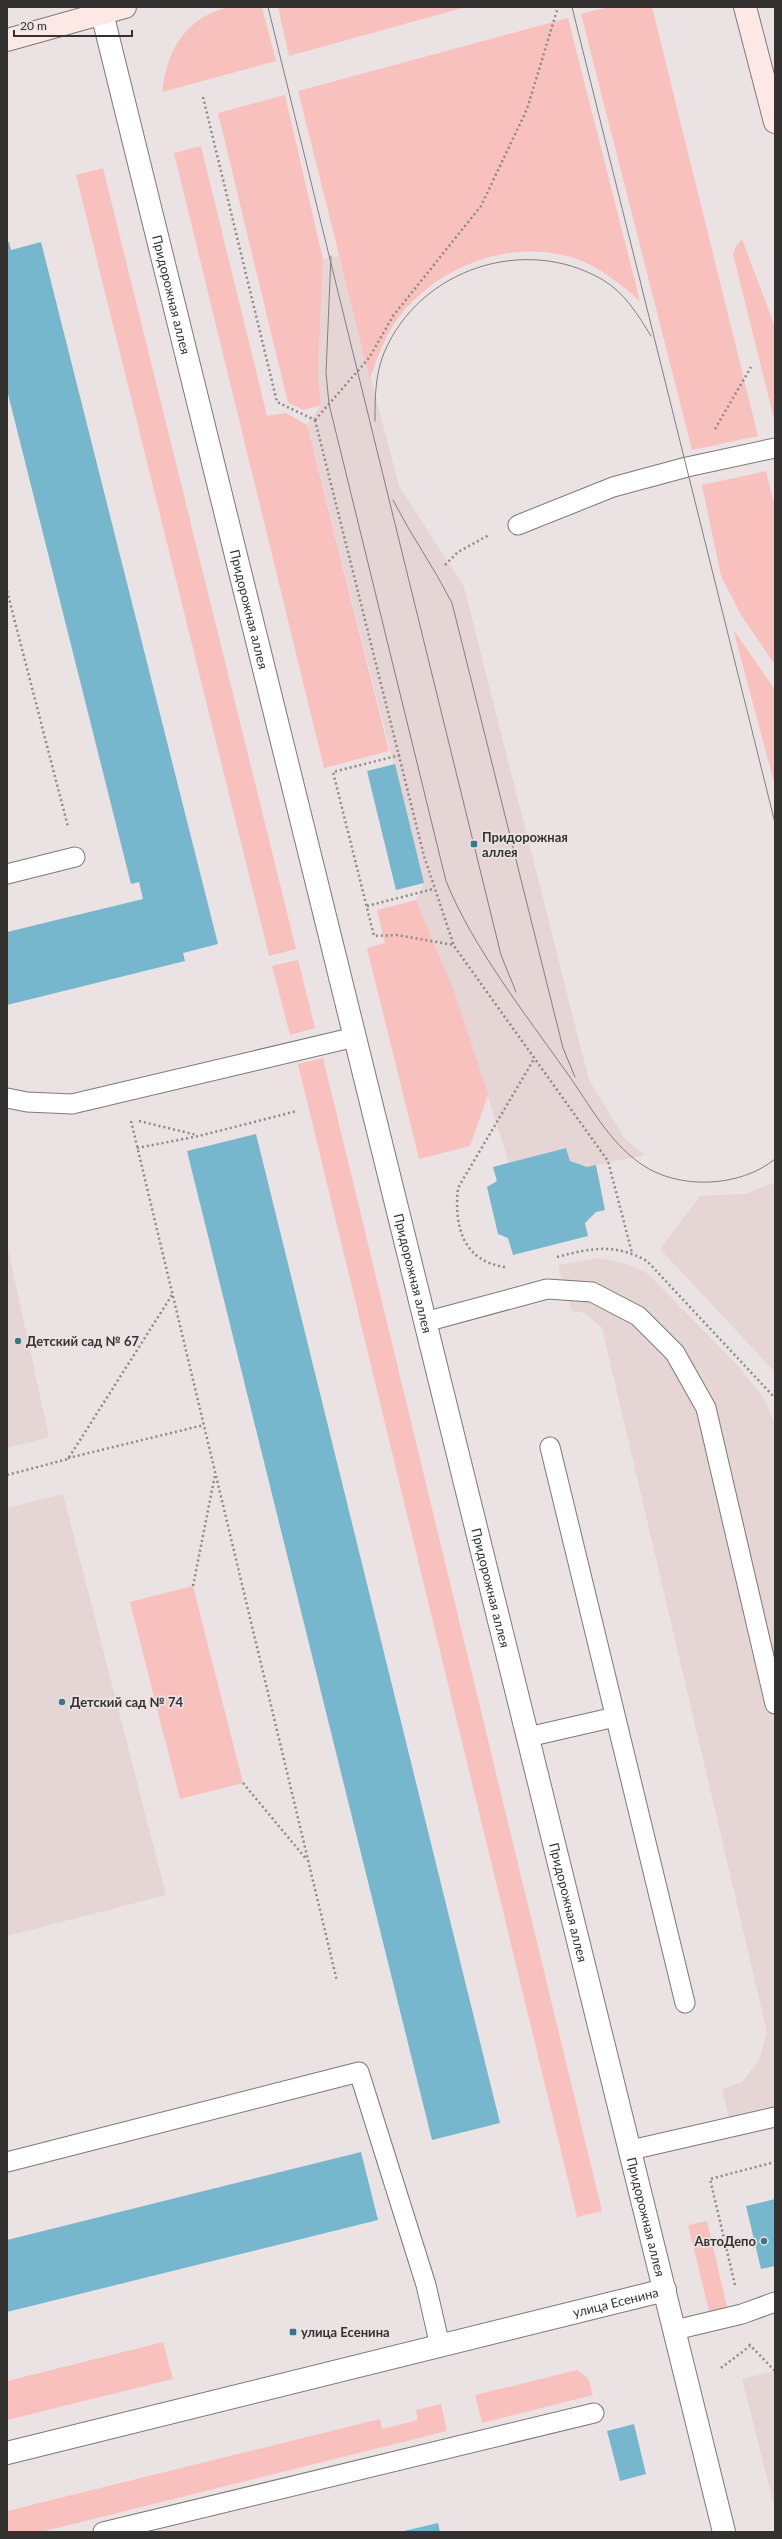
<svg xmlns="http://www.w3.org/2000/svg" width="782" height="2539" font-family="Lato,sans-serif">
  <rect width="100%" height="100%" fill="#ebe3e3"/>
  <g fill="#e5d5d4">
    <polygon points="339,256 399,486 464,587 589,1080 625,1139 645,1155 587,1167 570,1161 565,1148 509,1163 456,996 416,900 424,883 307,425 321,405 318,375 323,259"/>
    <polygon points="775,1182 775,1372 660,1249 700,1196 746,1194"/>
    <polygon points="7,1245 49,1437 7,1448"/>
    <polygon points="597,1258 624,1263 647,1273 740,1368 765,1400 775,1424 775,2128 734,2138 722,2089 742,2082 759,2060 767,2032 602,1328 584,1313 572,1311 558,1265"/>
    <polygon points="63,1494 166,1895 7,1936 7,1508"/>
    <polygon points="775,2371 775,2509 742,2379"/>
  </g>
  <g fill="#f8c1be">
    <path d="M228,7h34l14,54 -114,31c5,-43 23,-73 66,-85z"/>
    <polygon points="278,7 466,7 289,56"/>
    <polygon points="608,7 652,7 758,436 692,450 581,14"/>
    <path d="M568,18l72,283c-20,-17 -41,-35 -66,-43 -64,-20 -136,8 -176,60 -13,18 -21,40 -28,61l-72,-288z"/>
    <polygon points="285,95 323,259 318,375 321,405 304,410 288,403 218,113"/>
    <polygon points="201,146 267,416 286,413 307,425 389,751 324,768 174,153"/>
    <polygon points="103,168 296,949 269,956 76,175"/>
    <polygon points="742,239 775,327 775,423 733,254 736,246"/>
    <polygon points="766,471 775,508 775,665 741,615 721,576 702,485"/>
    <polygon points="733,629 775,690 775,786"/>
    <polygon points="416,900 456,996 488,1095 470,1146 419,1159 367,948 385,943 377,910"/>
    <polygon points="298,960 315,1028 290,1035 272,966"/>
    <polygon points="323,1058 602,2211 577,2217 298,1064"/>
    <polygon points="193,1586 243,1783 180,1799 130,1602"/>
    <polygon points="707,2221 728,2311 710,2315 688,2225"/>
    <polygon points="163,2342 173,2379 7,2420 7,2381"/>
    <polygon points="577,2370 588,2378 593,2395 482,2423 475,2395"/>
    <polygon points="441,2404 447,2431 41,2532 7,2532 7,2511 380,2419 382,2429 418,2420 416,2410"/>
  </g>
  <g fill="#76b7ce">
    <polygon points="7,242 9,242 11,250 41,242 218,944 183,953 185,961 7,1005 7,932 143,899 139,882 131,884 7,390"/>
    <polygon points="395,764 424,883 396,890 367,771"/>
    <polygon points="256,1134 500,2123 432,2140 187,1151"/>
    <polygon points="566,1148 570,1161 587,1167 596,1165 605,1210 596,1212 585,1223 588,1236 513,1255 508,1238 498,1234 487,1187 497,1181 493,1167"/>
    <polygon points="361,2152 378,2220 7,2312 7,2240"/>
    <polygon points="775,2199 775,2266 761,2269 746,2206"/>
    <polygon points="634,2424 646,2474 620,2481 607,2431"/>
    <polygon points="438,2523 440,2532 404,2532 404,2531"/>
  </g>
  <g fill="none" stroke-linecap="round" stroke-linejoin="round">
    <g stroke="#7e7877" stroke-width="21">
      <g id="service">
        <polyline points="518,525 613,487 687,467 775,448"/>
        <polyline points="7,874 75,857"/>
        <polyline points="7,1098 27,1102 72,1104 355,1037"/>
        <polyline points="425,1322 547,1289 592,1292 638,1316 675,1353 706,1408 775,1704"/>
        <polyline points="550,1447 685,2003"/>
        <polyline points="528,1737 615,1717"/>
        <polyline points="631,2150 775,2117"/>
        <polyline points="7,2162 359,2072 426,2285 440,2346"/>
        <polyline points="675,2330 742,2314 775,2302"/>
        <polyline points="103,2532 594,2413"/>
      </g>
    </g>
    <g stroke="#7e7877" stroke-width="24">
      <g id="tertiary">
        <path id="s1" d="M102,13l622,2519"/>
        <path id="s2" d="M7,2453l658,-163"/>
      </g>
    </g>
    <g stroke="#7e7877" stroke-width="24">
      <g id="secondary">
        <polyline points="745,7 775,122"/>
        <polyline points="7,40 125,7"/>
      </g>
    </g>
    <g stroke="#8e8888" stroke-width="2.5" stroke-dasharray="2 3" stroke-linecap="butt">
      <polyline points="203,97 277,402 315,420"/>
      <polyline points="315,420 424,856 454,946 608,1161 632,1253"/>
      <polyline points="315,420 369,358 393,316 481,206 527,109 558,7"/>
      <polyline points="715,429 751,367"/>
      <polyline points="445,565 458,552 489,535"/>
      <polyline points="7,591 68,827"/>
      <polyline points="400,755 333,772 374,936 397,935 454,945"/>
      <polyline points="367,906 433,889"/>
      <polyline points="131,1121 337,1981"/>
      <polyline points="139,1121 197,1135"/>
      <polyline points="137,1148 199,1136 297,1111"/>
      <path d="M557,1257c35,-9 57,-14 90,4l128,137"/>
      <path d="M505,1267c-43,-6 -51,-42 -47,-79l76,-129"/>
      <polyline points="68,1458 204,1425"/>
      <polyline points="7,1475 68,1459 172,1295"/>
      <polyline points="193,1586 215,1475"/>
      <polyline points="243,1783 307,1860"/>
      <polyline points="735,2285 710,2179 775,2162"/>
      <polyline points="749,2344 775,2371"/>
      <polyline points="721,2368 750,2346"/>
    </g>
    <use href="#service" stroke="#fff" stroke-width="19"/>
    <use href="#tertiary" stroke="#fff" stroke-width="22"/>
    <use href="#secondary" stroke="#fee8e6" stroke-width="22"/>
    <g stroke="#847f7f" stroke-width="1">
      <polyline points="268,7 501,955 516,992"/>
      <polyline points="572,7 775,823"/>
      <path d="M331,256l-5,117 3,31 117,477c26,65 80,134 121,192 23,32 41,68 74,91 37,26 99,24 134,-5"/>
      <path d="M375,421c0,-23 0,-46 9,-68 35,-84 141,-119 219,-73 22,13 35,35 48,56"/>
      <path d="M393,500c18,36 41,67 59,103l111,445 12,29"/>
    </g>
  </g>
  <g fill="#39778d" stroke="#ebe3e3" stroke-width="1.5">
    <rect x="470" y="840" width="8" height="8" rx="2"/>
    <circle cx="18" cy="1341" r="4"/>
    <circle cx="62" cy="1702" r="4"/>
    <circle cx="764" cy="2241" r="4"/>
    <rect x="289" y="2328" width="8" height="8" rx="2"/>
  </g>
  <g text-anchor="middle" stroke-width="3.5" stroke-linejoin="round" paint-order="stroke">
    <g font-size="13" fill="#343131" stroke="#ebe3e3">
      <text dy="5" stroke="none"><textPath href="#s1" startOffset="290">Придорожная аллея</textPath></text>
      <text dy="5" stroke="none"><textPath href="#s1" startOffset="614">Придорожная аллея</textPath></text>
      <text dy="5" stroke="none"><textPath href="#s1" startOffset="1298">Придорожная аллея</textPath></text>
      <text dy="5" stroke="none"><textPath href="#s1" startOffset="1622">Придорожная аллея</textPath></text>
      <text dy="5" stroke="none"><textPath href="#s1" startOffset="1946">Придорожная аллея</textPath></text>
      <text dy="5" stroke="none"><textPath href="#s1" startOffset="2270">Придорожная аллея</textPath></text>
      <text dy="5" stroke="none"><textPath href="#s2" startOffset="627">улица Есенина</textPath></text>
    </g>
    <g font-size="13" font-weight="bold" fill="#343131" stroke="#ebe3e3" text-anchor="start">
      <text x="482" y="842">Придорожная<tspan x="482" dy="15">аллея</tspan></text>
      <text x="26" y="1346">Детский сад № 67</text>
      <text x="70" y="1707">Детский сад № 74</text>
      <text x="756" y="2246" text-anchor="end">АвтоДепо</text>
      <text x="301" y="2337">улица Есенина</text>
    </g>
  </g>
  <rect width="782" height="2539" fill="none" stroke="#343131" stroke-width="16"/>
  <path d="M14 30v6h118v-6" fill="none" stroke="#343131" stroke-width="2"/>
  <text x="20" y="30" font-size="12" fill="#343131" stroke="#ebe3e3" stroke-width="3" paint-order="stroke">20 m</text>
</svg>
